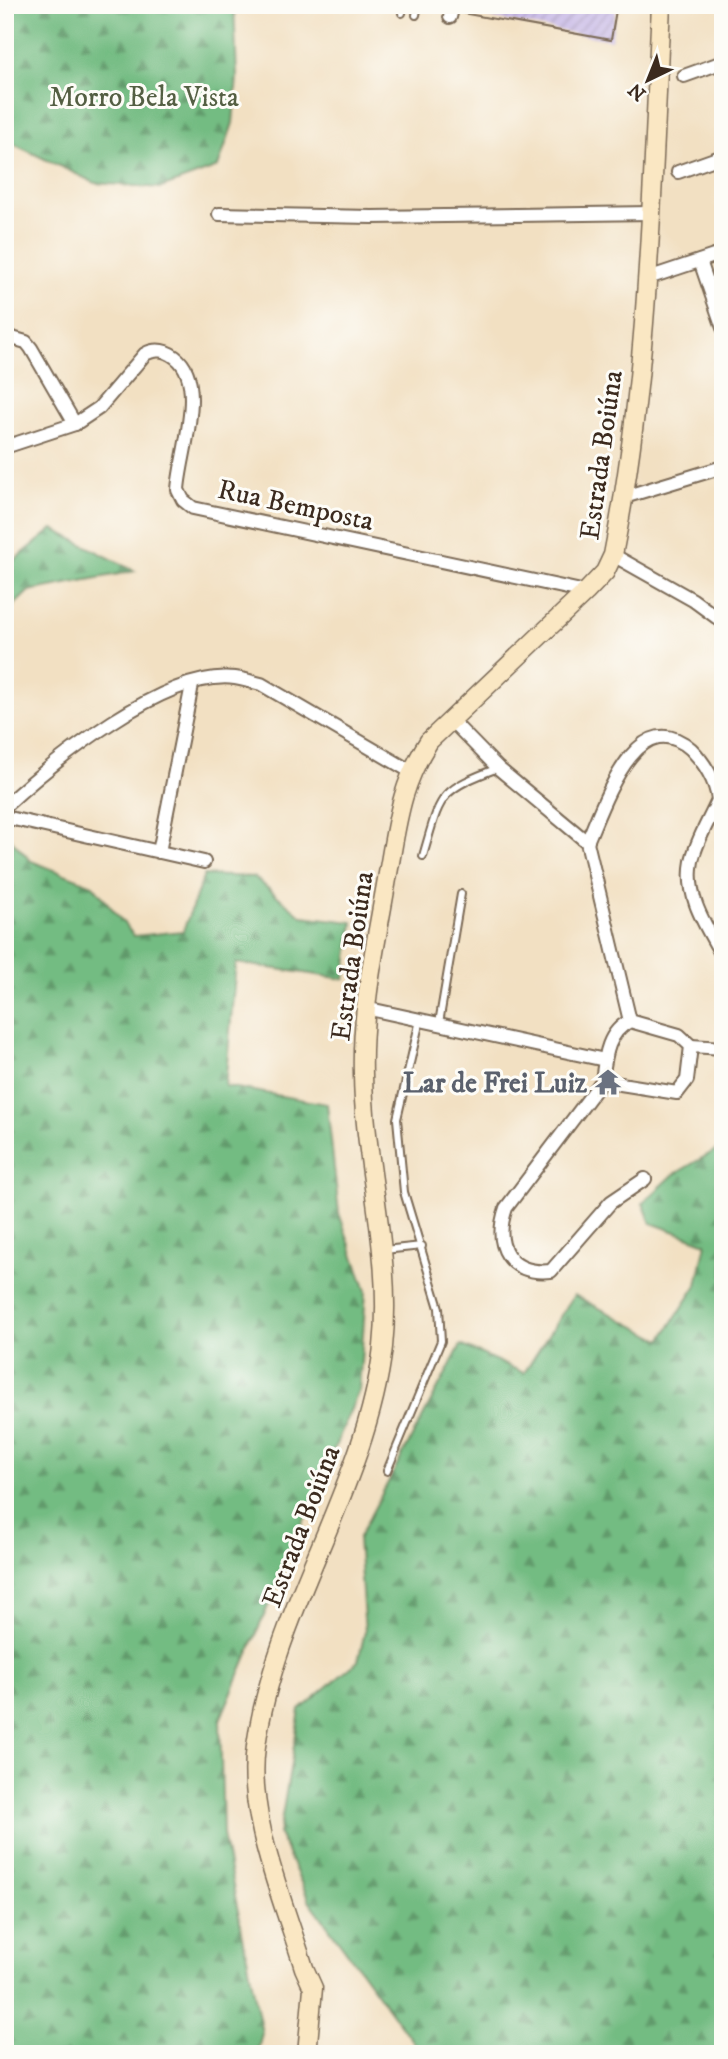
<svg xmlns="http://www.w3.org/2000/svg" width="728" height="2059" font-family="'IM FELL DW Pica',serif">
  <defs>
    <pattern id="forest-firs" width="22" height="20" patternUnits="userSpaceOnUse" patternTransform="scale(1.75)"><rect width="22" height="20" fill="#73bc82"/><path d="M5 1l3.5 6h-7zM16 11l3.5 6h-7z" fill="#60996a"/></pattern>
    <pattern id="building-hatch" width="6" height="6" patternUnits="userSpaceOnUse" patternTransform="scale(1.75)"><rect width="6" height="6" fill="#c8b9e7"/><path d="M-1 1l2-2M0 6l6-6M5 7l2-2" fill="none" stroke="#ad9fc6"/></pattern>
  </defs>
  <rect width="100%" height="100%" fill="#fdfcf7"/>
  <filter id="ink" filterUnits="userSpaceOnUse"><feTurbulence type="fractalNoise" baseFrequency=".0143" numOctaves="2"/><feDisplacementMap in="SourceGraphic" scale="14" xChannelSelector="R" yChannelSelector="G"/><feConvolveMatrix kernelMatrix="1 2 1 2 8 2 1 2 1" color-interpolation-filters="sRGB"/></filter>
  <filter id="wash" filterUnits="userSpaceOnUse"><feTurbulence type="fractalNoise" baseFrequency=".00686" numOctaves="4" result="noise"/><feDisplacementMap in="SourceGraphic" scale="28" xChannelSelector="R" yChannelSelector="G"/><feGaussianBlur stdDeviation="1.57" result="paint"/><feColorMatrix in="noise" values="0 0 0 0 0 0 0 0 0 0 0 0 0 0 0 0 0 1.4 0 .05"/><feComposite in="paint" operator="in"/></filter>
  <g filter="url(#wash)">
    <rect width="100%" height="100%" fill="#f2e0c2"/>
    <g fill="url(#forest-firs)" stroke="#577350" stroke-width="2">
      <polygon points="5,5 234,5 237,77 233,123 218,167 161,188 95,183 5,140"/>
      <polygon points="53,529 135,571 29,591 5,614 5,561 11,563"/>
      <polygon points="5,833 31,861 93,885 134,936 183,931 204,875 254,877 302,916 353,922 345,979 236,963 225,1086 327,1104 339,1213 366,1291 359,1390 220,1720 223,1835 262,2033 257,2054 5,2054"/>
      <polygon points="723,1146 723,2054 413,2054 415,2045 309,1900 279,1834 300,1710 358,1661 365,1632 358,1539 461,1345 524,1373 574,1295 661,1340 697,1285 706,1243 651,1223 643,1203 673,1175"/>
    </g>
    <g id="blocks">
      <polygon fill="url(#building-hatch)" points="464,5 591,5 616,10 611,40 462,13"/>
    </g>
  </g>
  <g filter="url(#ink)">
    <use href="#blocks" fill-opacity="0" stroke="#7b6a57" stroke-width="2"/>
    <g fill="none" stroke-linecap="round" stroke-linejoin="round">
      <g stroke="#7b6a57" stroke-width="10">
        <g id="lane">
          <polyline points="402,13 404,5"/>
          <polyline points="416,15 418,5"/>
          <path d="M423,856c18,-61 14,-65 75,-88"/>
          <polyline points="439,1023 461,894"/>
          <polyline points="384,1250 422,1246"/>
          <polyline points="387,1471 441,1341 439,1308 404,1192 397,1119 420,1020"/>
        </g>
      </g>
      <g stroke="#7b6a57" stroke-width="16">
        <g id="street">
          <polyline points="450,17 453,5"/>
          <polyline points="684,76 723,62"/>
          <polyline points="678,172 723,156"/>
          <polyline points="219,214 372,217 651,213"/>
          <polyline points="700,261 723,328"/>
          <polyline points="645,279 723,253"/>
          <polyline points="5,336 26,342 31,348 75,424"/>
          <path d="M5,447l70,-23 24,-16 46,-54c11,-6 20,-4 30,3 33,24 5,98 3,133l5,10 10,8 393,84"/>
          <polyline points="624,497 723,467"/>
          <polyline points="613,555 693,600 723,622"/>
          <polyline points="450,719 498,768 587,842 630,1021"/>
          <path d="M5,806c48,-44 161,-137 230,-128 8,1 17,4 26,6l149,87"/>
          <polyline points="5,817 204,862"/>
          <path d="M587,842c16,-36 50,-141 104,-93 13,13 25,32 27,51 -8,19 -22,41 -26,61 -7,36 14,65 31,96"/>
          <polyline points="159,852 192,685"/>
          <polyline points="365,1008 605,1060"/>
          <path d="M630,1021l49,14 12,11 -4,34 -10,13 -75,-12c3,-23 5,-49 28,-60z"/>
          <polyline points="691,1046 723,1048"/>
          <path d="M602,1081l-96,127c-13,38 3,67 45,63l60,-69 34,-23"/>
        </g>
      </g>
      <g stroke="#7b6a57" stroke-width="21">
        <path id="secondary" d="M307,2054l6,-66 -9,-20c-20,-67 -58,-151 -48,-222 19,-139 111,-260 127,-399 10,-92 -19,-182 -20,-273 -2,-66 13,-130 24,-195 10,-53 12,-91 42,-138l157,-149 19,-20 8,-17c36,-180 39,-367 48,-550"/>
      </g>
      <use href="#lane" stroke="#fff" stroke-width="6"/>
      <use href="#street" stroke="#fff" stroke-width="12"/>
      <use href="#secondary" stroke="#fae7c3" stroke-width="18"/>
    </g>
  </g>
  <defs>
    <g id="temple-bare" transform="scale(2.1)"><path d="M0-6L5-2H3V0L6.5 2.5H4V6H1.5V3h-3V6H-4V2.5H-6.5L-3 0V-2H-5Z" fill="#6b7280" stroke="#fdfcf7" stroke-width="2.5" paint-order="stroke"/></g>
  </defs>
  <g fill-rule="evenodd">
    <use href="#temple-bare" x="608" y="1082"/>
  </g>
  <g text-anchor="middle" stroke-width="6" stroke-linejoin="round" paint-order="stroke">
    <g font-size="28" fill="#545f43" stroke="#fdfcf7">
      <text x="144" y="106">Morro Bela Vista</text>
    </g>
    <g font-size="28" fill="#3b2a1e" stroke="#fdfcf7">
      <text transform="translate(600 455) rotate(-82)" y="10">Estrada Boiúna</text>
      <text transform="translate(296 504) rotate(12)" y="10">Rua Bemposta</text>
      <text transform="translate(351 956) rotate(-82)" y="10">Estrada Boiúna</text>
      <text transform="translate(300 1526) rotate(-69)" y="10">Estrada Boiúna</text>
    </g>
    <g font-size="28" font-weight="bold" fill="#5b616d" stroke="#fdfcf7" text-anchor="end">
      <text x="587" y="1092">Lar de Frei Luiz</text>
    </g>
  </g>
  <rect width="728" height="2059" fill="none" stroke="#fdfcf7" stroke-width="28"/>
  <g transform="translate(648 80) rotate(223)" stroke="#fdfcf7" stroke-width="5" paint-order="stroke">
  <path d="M0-5L12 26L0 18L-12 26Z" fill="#3b2a1e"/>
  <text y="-10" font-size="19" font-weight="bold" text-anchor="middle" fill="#3b2a1e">N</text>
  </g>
</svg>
